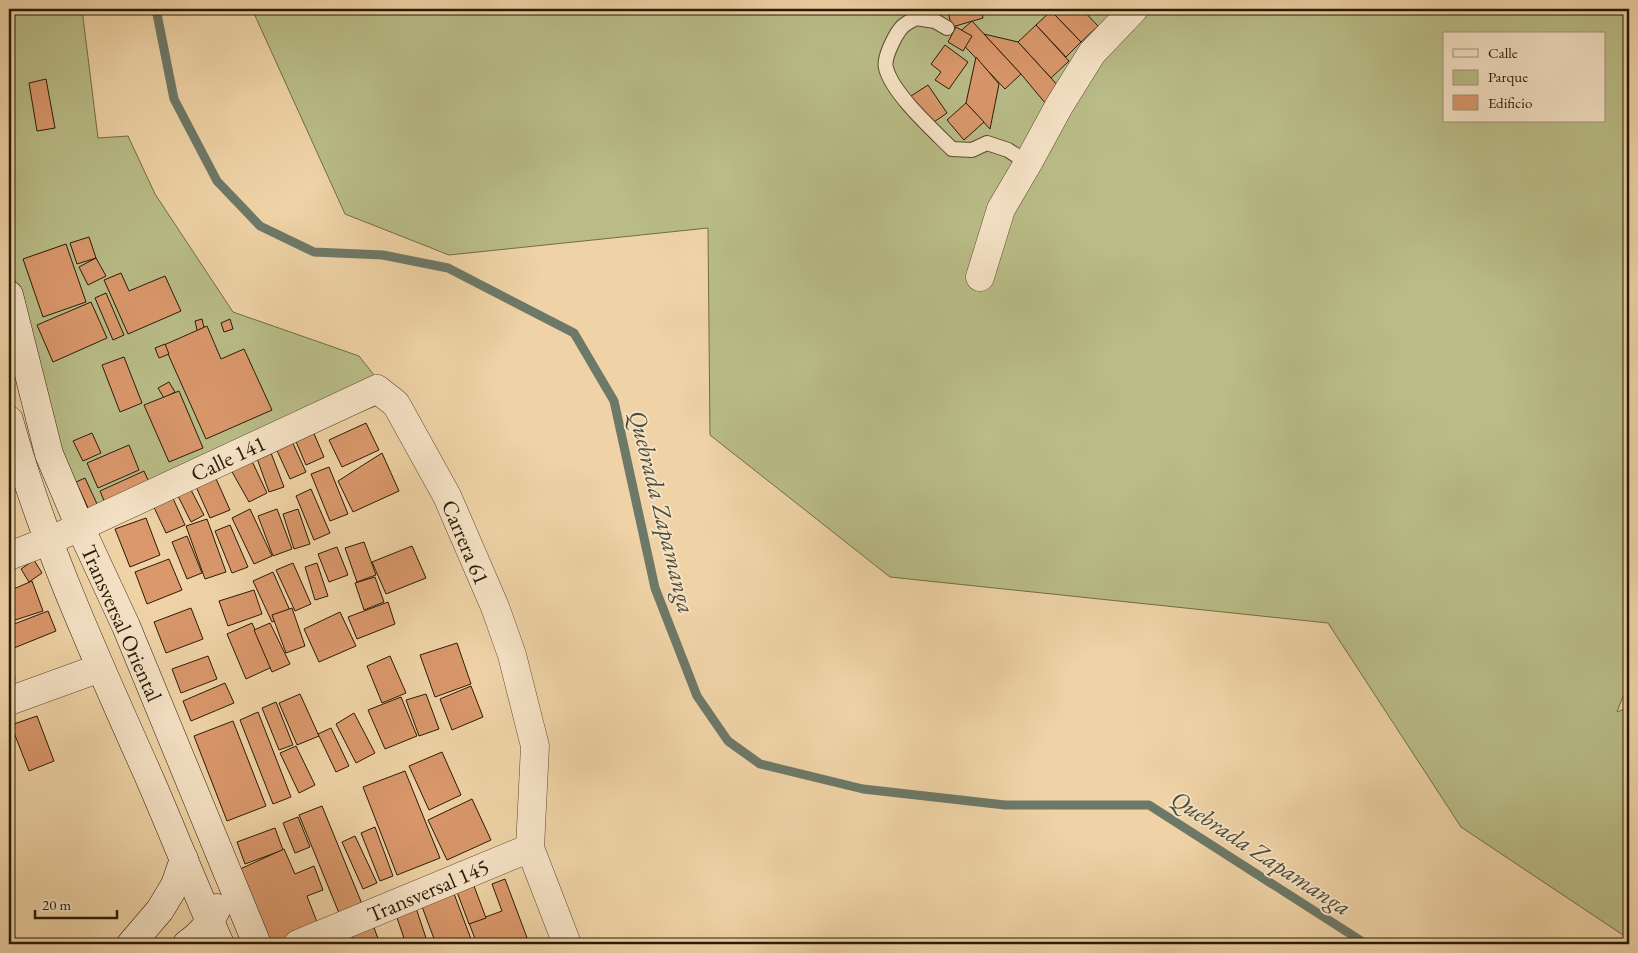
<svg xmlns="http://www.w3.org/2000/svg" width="1638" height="953" font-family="'EB Garamond',serif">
  <rect width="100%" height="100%" fill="#efd3a6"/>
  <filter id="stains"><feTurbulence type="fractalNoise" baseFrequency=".004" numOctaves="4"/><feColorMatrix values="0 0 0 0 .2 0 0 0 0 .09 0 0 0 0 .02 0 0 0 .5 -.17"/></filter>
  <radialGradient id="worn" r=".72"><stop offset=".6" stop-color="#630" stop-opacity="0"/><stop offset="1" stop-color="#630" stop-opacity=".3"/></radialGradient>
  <g fill="#b9bc87" stroke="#716c46" fill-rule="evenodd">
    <polygon points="9,9 82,9 98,138 128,136 155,194 233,312 359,356 393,399 84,521 35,378 9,251"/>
    <path d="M252,9h1377v671l-12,32 12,-5v232l-168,-112 -133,-204 -438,-46 -180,-142 -2,-207 -259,27 -104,-41zM1444,34h160v87h-160z"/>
  </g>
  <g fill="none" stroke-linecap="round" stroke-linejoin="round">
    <polyline stroke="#6d7968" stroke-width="9" points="156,9 174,99 217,181 260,226 314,252 383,255 448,268 574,333 614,401 655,588 697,696 728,741 760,764 863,789 1005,805 1149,805 1366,944"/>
  </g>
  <g fill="#da986b" stroke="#291b06">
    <polygon points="947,9 981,9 983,18 952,27"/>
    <polygon points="1053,9 1082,9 1098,26 1081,42 1051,11"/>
    <polygon points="1051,11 1081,42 1066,57 1036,25"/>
    <polygon points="972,21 1021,74 1005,89 955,36"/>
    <polygon points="1036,25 1069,61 1051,78 1018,42"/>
    <polygon points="956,27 972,36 963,51 948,42"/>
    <polygon points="984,34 1018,42 1061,89 1046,104 1021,74"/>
    <polygon points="945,45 968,62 949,89 935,80 941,72 931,64"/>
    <polygon points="976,57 999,84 990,129 966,103"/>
    <polygon points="46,79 55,128 37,131 29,83"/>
    <polygon points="928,85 947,113 931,124 911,96"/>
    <polygon points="966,103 984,122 964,140 947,120"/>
    <polygon points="89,237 96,258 77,264 70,243"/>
    <polygon points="66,244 86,302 43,317 23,259"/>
    <polygon points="96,258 106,276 88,285 79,267"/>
    <polygon points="121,273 129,291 165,276 181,311 128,334 104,280"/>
    <polygon points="106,293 124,335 113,340 95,298"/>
    <polygon points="91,302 107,338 53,362 37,325"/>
    <polygon points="202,319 205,332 198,334 195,321"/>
    <polygon points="230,319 233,329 224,332 221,323"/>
    <polygon points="207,326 221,359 244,349 272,410 206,439 164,345"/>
    <polygon points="165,344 169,354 159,358 155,348"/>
    <polygon points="124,357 142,403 120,412 102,365"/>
    <polygon points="169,382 175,392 164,398 158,388"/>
    <polygon points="179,391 203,448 169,462 144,405"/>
    <polygon points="309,422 324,457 306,465 291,430"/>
    <polygon points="366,423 379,450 342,467 329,440"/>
    <polygon points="92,433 101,453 83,461 73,441"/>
    <polygon points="290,437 306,472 290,479 274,444"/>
    <polygon points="129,445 139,470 98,488 87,463"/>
    <polygon points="268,445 284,487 269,492 254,450"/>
    <polygon points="382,453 399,491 353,512 338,481"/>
    <polygon points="251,459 267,493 249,502 231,470"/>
    <polygon points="329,467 348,514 330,521 311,474"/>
    <polygon points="144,471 149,482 105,503 100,491"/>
    <polygon points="213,472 230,510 210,518 193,480"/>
    <polygon points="85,478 98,506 89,510 76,482"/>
    <polygon points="190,488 204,515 191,522 177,494"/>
    <polygon points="311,489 330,533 314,540 296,496"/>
    <polygon points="171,494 185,525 166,533 152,503"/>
    <polygon points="250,509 272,556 254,564 232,518"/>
    <polygon points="277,509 292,549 273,556 258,516"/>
    <polygon points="298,509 310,544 294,549 283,514"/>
    <polygon points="146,518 160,555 130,567 115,529"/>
    <polygon points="207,519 226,572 205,579 186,526"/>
    <polygon points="230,525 248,567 232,573 215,531"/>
    <polygon points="187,536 202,573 187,579 172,542"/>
    <polygon points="364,542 376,575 357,582 345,548"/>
    <polygon points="412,546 426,578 386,594 372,562"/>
    <polygon points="337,547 348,575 329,582 318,554"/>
    <polygon points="169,559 182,590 147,604 135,572"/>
    <polygon points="34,560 42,573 29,582 21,569"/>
    <polygon points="293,563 311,604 295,611 276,570"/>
    <polygon points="317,563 328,596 315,600 305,567"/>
    <polygon points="273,572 291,613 272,622 253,581"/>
    <polygon points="375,577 384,602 364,610 355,583"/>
    <polygon points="32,581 43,611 9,622 9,591"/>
    <polygon points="254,590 262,614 228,626 219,601"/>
    <polygon points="388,602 395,624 357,639 348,617"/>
    <polygon points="191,608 203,639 166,653 154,622"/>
    <polygon points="292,608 305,646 286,653 272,615"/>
    <polygon points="48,611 56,631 14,648 9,640 9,626"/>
    <polygon points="340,612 356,646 319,662 304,629"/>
    <polygon points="252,623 272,667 246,679 227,634"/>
    <polygon points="270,623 290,664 272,672 254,630"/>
    <polygon points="457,643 471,684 435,697 420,655"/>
    <polygon points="9,653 15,679 9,680"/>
    <polygon points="208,656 217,679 181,693 172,669"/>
    <polygon points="390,656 406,693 382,703 367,666"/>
    <polygon points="225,683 234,703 191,721 183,701"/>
    <polygon points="471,686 483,717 452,730 440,699"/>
    <polygon points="300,694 319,736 297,745 279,703"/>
    <polygon points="426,694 439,729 419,736 406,700"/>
    <polygon points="401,697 417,736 385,749 368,710"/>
    <polygon points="276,702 293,745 279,750 262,708"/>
    <polygon points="258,712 291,797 273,804 240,720"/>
    <polygon points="354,713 375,753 356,763 336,724"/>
    <polygon points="37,716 54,761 29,771 11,725"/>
    <polygon points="233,721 266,806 227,821 194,736"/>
    <polygon points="331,728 349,766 336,772 318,734"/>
    <polygon points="296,746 315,785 299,793 280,753"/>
    <polygon points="442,752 461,795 429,810 409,766"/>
    <polygon points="405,771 440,858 397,875 363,787"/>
    <polygon points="472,799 491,840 447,860 428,820"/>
    <polygon points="322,806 362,904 339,913 299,815"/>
    <polygon points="298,817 310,847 295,853 283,823"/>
    <polygon points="375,827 393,876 380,881 361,833"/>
    <polygon points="275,828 283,850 245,864 237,842"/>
    <polygon points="355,836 377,883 363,889 342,842"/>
    <polygon points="284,849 295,874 314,866 323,890 307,896 320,930 281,944 266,944 238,870"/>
    <polygon points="505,879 529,943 477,944 469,923 502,911 492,884"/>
    <polygon points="474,886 486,918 469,924 457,892"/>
    <polygon points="453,891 471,939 458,944 436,944 421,904"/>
    <polygon points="414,902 428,944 406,944 394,909"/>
    <polygon points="373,925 380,944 355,944 351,933"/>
  </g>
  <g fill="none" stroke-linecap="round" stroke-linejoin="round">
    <g stroke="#5a492e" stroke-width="16">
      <path id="lane" d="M947,28l-12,-7 -19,-3c-4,2 -9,5 -13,8 -7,7 -20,32 -17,42 6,25 47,62 66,81l20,1 15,-7 21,7 20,13"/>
    </g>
    <g stroke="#5a492e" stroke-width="29">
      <g id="street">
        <polyline points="980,277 1001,209 1028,163 1059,106 1092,53 1134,9"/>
        <polyline points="9,556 48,541 80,527 377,389 396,404 447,496 495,607 512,655 535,746 530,848 567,944"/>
        <polyline points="9,701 100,668"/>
        <polyline points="298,944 530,848"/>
      </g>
    </g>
    <g stroke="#291b06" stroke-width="29">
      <g id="secondary">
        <polyline points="9,295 49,454 80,527 126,626 257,944"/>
        <path d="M9,420c34,123 88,240 140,357 24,55 46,112 71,167"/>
        <polyline points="131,944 160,910 175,885 184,859"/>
        <path d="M187,944c14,-9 23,-21 30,-36"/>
      </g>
    </g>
    <use href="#lane" stroke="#f5e2c5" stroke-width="14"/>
    <use href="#street" stroke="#f5e2c5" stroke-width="28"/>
    <use href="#secondary" stroke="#f5e2c5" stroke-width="28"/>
  </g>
  <g text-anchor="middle" stroke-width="4" stroke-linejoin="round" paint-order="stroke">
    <g font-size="22" fill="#291b06" stroke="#f5e2c5">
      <text transform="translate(228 458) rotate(-25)" y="8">Calle 141</text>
      <text transform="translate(466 542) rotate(67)" y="8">Carrera 61</text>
      <text transform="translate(122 623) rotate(66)" y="8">Transversal Oriental</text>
      <text transform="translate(428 890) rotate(-23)" y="8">Transversal 145</text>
    </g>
    <g font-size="24" font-style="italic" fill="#4b4a37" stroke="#f5e2c5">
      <text transform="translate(662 512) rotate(76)" y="8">Quebrada Zapamanga</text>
      <text transform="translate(1261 853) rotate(33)" y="8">Quebrada Zapamanga</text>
    </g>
  </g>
  <rect width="1638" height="953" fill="none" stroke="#efd3a6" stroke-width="30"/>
  <rect x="10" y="10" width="1618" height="933" fill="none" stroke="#291b06" stroke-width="2.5"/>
  <rect x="15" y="15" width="1608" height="923" fill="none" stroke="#291b06"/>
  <rect x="1443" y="32" width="162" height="90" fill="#f5e2c5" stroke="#a39279"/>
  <rect x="1453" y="49" width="25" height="8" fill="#f5e2c5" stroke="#a39279"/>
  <text x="1488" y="58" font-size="15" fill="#291b06">Calle</text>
  <rect x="1453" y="70" width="25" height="15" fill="#b9bc87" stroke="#a39279"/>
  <text x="1488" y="82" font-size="15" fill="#291b06">Parque</text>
  <rect x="1453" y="95" width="25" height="15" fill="#da986b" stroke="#a39279"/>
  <text x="1488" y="108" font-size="15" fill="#291b06">Edificio</text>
  <path d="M35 910v8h82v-8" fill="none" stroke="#291b06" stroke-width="2.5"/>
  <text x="42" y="910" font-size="15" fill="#291b06" stroke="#f5e2c5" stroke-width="4" paint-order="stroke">20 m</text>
  <rect width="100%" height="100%" filter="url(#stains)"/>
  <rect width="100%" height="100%" fill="url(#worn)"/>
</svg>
